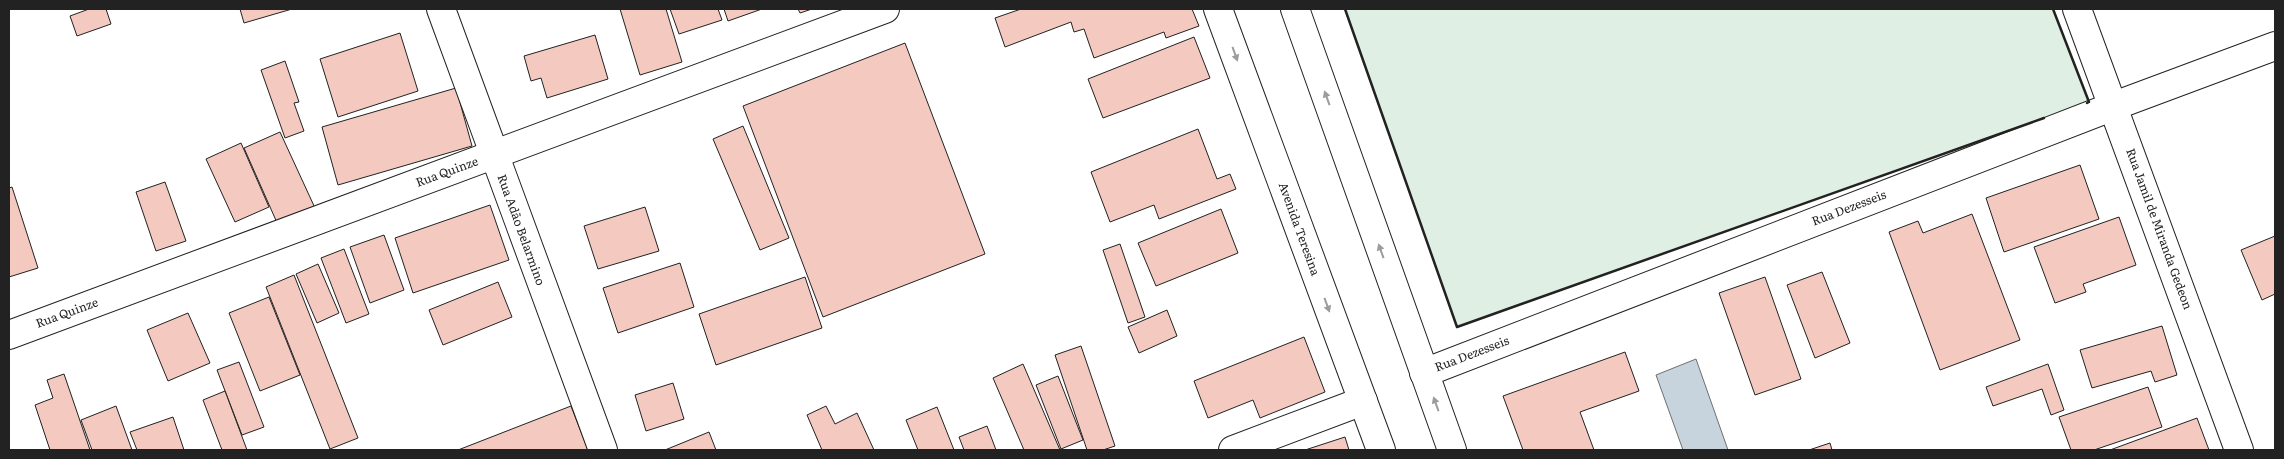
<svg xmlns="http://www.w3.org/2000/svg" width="2284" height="459" font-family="Literata,serif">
  <rect width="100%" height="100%" fill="#fff"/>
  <polygon fill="#e0efe3" stroke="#6f6f6f" points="1345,9 2053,9 2089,102 1457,327"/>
  <polygon fill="#c7d3dd" stroke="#6f6f6f" points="1696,359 1728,450 1683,450 1656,375"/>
  <g fill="#f3c9c0" stroke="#222">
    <polygon points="89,9 106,9 111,24 77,36 70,16"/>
    <polygon points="240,9 292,9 244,23"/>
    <polygon points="620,9 666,9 682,62 640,75"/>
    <polygon points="670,9 718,9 722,20 679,34"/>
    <polygon points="724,9 762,9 728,21"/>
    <polygon points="798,9 812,9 800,13"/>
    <polygon points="1021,9 1192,9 1199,26 1166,38 1164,32 1094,58 1084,29 1074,32 1071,22 1005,47 995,18"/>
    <polygon points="400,33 418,91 338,117 320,59"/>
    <polygon points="595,35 608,79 547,98 541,78 531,81 524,56"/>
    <polygon points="1194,37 1210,78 1103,118 1088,79"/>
    <polygon points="905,43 985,254 823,317 743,106"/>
    <polygon points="285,61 299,102 294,103 304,131 285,138 261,70"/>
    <polygon points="456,88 472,146 338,185 322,127"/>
    <polygon points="743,126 789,238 760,250 713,139"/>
    <polygon points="1198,129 1217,179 1230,174 1236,189 1159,219 1154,205 1110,222 1091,172"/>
    <polygon points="280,132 315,208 278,225 244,148"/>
    <polygon points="241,143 269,207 235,222 206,159"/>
    <polygon points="2080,165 2099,219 2004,252 1986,198"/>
    <polygon points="165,182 186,241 156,251 136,192"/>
    <polygon points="12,187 38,268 9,277 9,188"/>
    <polygon points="490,205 509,260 413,293 395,238"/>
    <polygon points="645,207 659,251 598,269 584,226"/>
    <polygon points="1221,209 1238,253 1156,286 1138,243"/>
    <polygon points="1972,214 2020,340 1940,370 1889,232 1918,221 1923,233"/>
    <polygon points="2119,217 2136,265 2083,284 2086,292 2055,303 2034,247"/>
    <polygon points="384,235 404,290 370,303 350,247"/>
    <polygon points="2275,236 2275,294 2262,300 2241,250"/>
    <polygon points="1120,244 1145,317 1128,323 1103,250"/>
    <polygon points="344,249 369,314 346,323 321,258"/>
    <polygon points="680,263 694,307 618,333 603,288"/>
    <polygon points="318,264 339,313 317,323 296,274"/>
    <polygon points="1822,272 1850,343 1815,358 1787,285"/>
    <polygon points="294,275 358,438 330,449 266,287"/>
    <polygon points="805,277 822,328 716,365 699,314"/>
    <polygon points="1765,277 1801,379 1755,395 1719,293"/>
    <polygon points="498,282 512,317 443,345 429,310"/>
    <polygon points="269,297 300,375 260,391 229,313"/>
    <polygon points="1167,310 1177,336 1139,353 1128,327"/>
    <polygon points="188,313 210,363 168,381 147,330"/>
    <polygon points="2162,326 2177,375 2155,382 2151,371 2092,388 2080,350"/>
    <polygon points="1304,337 1325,392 1260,418 1253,400 1208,418 1194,381"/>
    <polygon points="1081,346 1115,446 1103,450 1087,450 1055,355"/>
    <polygon points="1625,352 1639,391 1580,412 1594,450 1523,450 1503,396"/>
    <polygon points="239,362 264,427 242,435 217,370"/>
    <polygon points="1023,364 1060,450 1024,450 993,378"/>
    <polygon points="2048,364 2064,410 2051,415 2042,389 1993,406 1986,387"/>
    <polygon points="64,374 90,450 50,450 35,405 53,398 47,380"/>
    <polygon points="1058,376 1083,440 1061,449 1036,385"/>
    <polygon points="673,383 684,419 646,431 635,395"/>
    <polygon points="2148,387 2162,427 2094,450 2071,450 2059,417"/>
    <polygon points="225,391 247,450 222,450 203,400"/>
    <polygon points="116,406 132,450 92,450 81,420"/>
    <polygon points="571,406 588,450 458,450"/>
    <polygon points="826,406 835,424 857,413 874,450 822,450 807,415"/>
    <polygon points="937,407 954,450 918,450 906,420"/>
    <polygon points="173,417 184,450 137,450 130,432"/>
    <polygon points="2197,418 2209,450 2110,450"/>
    <polygon points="987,426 996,450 964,450 959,437"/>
    <polygon points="709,432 716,450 665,450"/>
    <polygon points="1345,437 1349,450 1305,450"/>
    <polygon points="1830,443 1832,450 1809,450"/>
  </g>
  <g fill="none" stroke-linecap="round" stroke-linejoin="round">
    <g stroke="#222" stroke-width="30">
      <g id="minor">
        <polyline points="441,9 603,450"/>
        <polyline points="2077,9 2239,450"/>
        <polyline points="9,335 885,9"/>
        <polyline points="1424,373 2114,106 2275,46"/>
        <polyline points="1233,450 1363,401"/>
      </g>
    </g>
    <g stroke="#222" stroke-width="30">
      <g id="major">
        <polyline points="1218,9 1381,450"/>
        <polyline points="1295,9 1452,450"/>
      </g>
    </g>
    <use href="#minor" stroke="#fff" stroke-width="28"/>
    <use href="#major" stroke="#fff" stroke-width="28"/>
    <g stroke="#222" stroke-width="2.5">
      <polyline points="1345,9 1457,327 2044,118"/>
      <polyline points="2053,9 2089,102 2087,103"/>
    </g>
  </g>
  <defs><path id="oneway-solid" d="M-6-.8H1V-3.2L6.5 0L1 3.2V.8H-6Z" transform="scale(1.25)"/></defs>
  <g fill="#9c9c9c">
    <use href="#oneway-solid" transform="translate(1235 54) rotate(70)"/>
    <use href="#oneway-solid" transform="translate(1327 98) rotate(-110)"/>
    <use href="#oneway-solid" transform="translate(1381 251) rotate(-110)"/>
    <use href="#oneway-solid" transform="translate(1327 305) rotate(70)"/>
    <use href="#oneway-solid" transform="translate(1436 404) rotate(-110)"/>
  </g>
  <g text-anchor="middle" stroke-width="4" stroke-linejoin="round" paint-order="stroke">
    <g font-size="12" fill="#222" stroke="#fff">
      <text transform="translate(447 172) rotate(-20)" y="4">Rua Quinze</text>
      <text transform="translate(1849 208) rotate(-21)" y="4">Rua Dezesseis</text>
      <text transform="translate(1299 229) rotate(70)" y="4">Avenida Teresina</text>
      <text transform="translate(2159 229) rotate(70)" y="4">Rua Jamil de Miranda Gedeon</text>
      <text transform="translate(521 230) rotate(70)" y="4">Rua Adão Belarmino</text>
      <text transform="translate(67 313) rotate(-20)" y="4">Rua Quinze</text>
      <text transform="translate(1472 354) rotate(-21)" y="4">Rua Dezesseis</text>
    </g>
  </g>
  <rect width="2284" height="459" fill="none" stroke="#222222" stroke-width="20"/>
</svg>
